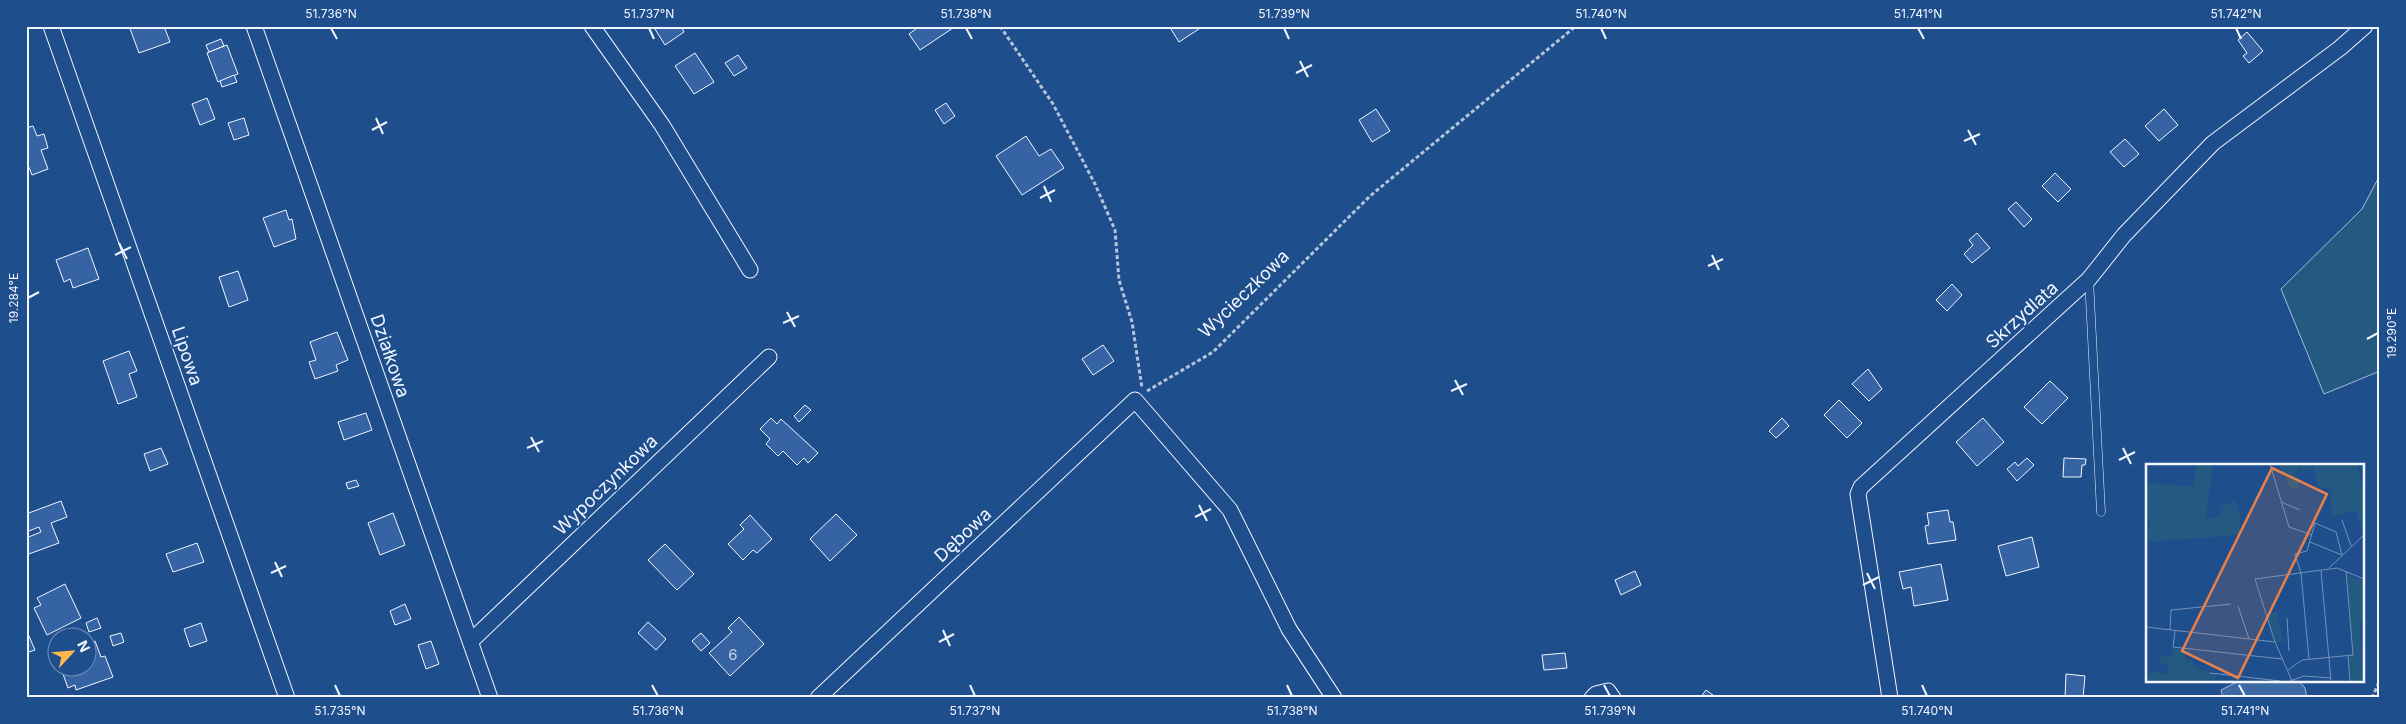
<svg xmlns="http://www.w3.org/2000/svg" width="2406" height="724" font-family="Inter,sans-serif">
  <rect width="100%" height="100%" fill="#1f4e8c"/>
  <polygon fill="#245a82" stroke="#a8bbd7" points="2380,175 2380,371 2324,394 2281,289 2362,209"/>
  <polygon fill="#3b69a3" stroke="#a8bbd7" points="2258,680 2298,680 2305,688 2307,698 2223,698 2221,690 2239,681"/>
  <g fill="#3563a3" stroke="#f2f6ff">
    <polygon points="129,26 164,26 170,42 139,53"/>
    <polygon points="653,26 681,26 684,32 665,45"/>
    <polygon points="956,26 920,50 909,34 920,26"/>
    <polygon points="1169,26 1201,26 1202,27 1179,42"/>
    <polygon points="2247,32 2263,51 2249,63 2243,56 2247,53 2238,40"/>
    <polygon points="221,39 224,46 209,52 206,45"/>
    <polygon points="227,45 238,74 218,82 207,53"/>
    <polygon points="695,53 714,82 694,94 675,66"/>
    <polygon points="738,55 747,68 734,76 725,63"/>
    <polygon points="234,75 237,82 222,87 220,81"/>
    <polygon points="207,98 215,119 200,125 192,104"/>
    <polygon points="946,103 955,116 944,124 935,110"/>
    <polygon points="1376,109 1390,131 1372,142 1359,120"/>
    <polygon points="2164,109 2178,125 2159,141 2145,126"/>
    <polygon points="244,118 249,135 234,140 228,123"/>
    <polygon points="33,126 37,136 44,134 48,148 41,150 48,169 32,175 26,160 26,128"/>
    <polygon points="1026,136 1039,156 1051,149 1064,168 1022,195 996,156"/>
    <polygon points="2125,139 2139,154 2124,167 2110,152"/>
    <polygon points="2055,173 2071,189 2058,202 2042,186"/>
    <polygon points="2016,202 2032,219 2024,227 2008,209"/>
    <polygon points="286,210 289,220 292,219 296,239 274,247 263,218"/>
    <polygon points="1977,233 1990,248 1972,263 1964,254 1973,245 1969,240"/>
    <polygon points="88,248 99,279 73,288 70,279 64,282 56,260"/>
    <polygon points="238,271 248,300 229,307 219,277"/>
    <polygon points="1952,284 1962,295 1947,311 1936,300"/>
    <polygon points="337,332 348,360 336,365 338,371 315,379 309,362 316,360 310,342"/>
    <polygon points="1103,345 1114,361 1093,375 1082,359"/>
    <polygon points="129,351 137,371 129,374 137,397 118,404 103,361"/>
    <polygon points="1868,369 1882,389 1869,401 1852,384"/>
    <polygon points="2050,381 2068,398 2042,424 2024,407"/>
    <polygon points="1839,400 1862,423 1847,438 1824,415"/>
    <polygon points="805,405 811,410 799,422 794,416"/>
    <polygon points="366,413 372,430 344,440 338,422"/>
    <polygon points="771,418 777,424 781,419 818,453 808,463 804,458 797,465 783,451 778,456 766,444 770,439 760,429"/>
    <polygon points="1782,418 1789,426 1776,438 1769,431"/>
    <polygon points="1983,418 2004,442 1977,466 1956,442"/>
    <polygon points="161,448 168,464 150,471 144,454"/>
    <polygon points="2027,458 2034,465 2017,481 2007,469 2015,462 2018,466"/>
    <polygon points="2064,458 2086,459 2085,465 2082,465 2081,477 2063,477"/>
    <polygon points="356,480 359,486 348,489 346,483"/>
    <polygon points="61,501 67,517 51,523 59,543 26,555 26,538 41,532 39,527 26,532 26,514"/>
    <polygon points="1948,510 1950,522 1953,522 1956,540 1928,544 1925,526 1929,525 1927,513"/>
    <polygon points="393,513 405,545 380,555 368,523"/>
    <polygon points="836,514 857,535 830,561 810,539"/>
    <polygon points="750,515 772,539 757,553 753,550 743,560 728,544 744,529 740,525"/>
    <polygon points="2032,537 2039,567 2006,576 1998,546"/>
    <polygon points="197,543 204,562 173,572 166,554"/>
    <polygon points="665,544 694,574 677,590 648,560"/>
    <polygon points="1941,564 1948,600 1914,606 1911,587 1903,589 1899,572"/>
    <polygon points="1635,571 1641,585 1621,595 1615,580"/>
    <polygon points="65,584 81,618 47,635 34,608 41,605 37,598"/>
    <polygon points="405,604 411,619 395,625 390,611"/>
    <polygon points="739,617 764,644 730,676 709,653 732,632 728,628"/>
    <polygon points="97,618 101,628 89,632 86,623"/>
    <polygon points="648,622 666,639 656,650 638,633"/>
    <polygon points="201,623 207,641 190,647 184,629"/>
    <polygon points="121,633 124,642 113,646 110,636"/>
    <polygon points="701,633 710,643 701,651 692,641"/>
    <polygon points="29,636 35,650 26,653 26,637"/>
    <polygon points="95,641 101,657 105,656 113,677 76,690 75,685 68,688 63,674 79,669 78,666 88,666 88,644"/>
    <polygon points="431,641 439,664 426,669 418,645"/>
    <polygon points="1565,653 1567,668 1544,670 1542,655"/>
    <polygon points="2066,674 2085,676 2083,698 2065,698"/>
    <polygon points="1706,690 1717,698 1700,698"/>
  </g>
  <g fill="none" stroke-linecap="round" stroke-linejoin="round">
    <g stroke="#f2f6ff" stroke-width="9">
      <polyline id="service" points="2089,279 2101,512"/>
    </g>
    <g stroke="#f2f6ff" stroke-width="17">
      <g id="minor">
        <polyline points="51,26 287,698"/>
        <polyline points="254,26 490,698"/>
        <polyline points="592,26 662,125 750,270"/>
        <polyline points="471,641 769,357"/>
        <polyline points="818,698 1135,400 1230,510 1289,629 1334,698"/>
        <polyline points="1592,698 1596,694 1608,691 1613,698"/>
        <polyline points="1890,698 1858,494 1861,487 2089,279 2124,235 2213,143 2340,48 2365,26"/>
      </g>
    </g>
    <g stroke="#b3c4dc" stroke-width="3" stroke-dasharray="4 2.5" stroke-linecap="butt">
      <polyline points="1000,26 1053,104 1095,184 1115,230 1119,280 1132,322 1142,388"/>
      <polyline points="1147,391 1213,352 1370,196 1576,26"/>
      <polyline points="2372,698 2380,680"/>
    </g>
    <use href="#service" stroke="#1f4e8c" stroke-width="8"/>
    <use href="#minor" stroke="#1f4e8c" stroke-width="15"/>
  </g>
  <path fill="none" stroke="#f2f6ff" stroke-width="2" d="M331,28l6,11M649,28l5,11M966,28l6,11M1284,28l5,11M1601,28l5,11M1918,28l6,11M2236,28l5,11M1300,61l8,16M1296,73l16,-8M376,118l7,16M372,130l15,-8M1968,130l8,15M1964,141l16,-7M1044,186l7,16M1040,198l15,-8M119,243l8,16M115,255l16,-8M1712,255l7,15M1708,266l15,-7M28,298l11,-6M787,312l8,15M783,323l16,-7M2367,339l11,-6M1455,380l8,15M1451,391l16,-7M531,437l8,15M527,448l16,-7M2123,448l8,16M2119,460l16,-8M1199,505l8,16M1195,517l16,-8M275,562l7,15M271,573l15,-7M1867,573l8,16M1863,585l16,-8M943,630l7,16M939,642l15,-8M335,685l5,11M652,685l6,11M970,685l5,11M1287,685l5,11M1604,685l6,11M1922,685l5,11M2239,685l6,11"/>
  <g text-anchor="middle" stroke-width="4" stroke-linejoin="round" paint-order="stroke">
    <g font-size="15" fill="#c3d1e8">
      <text x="733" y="660">6</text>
    </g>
    <g font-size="18" fill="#f2f6ff" stroke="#1f4e8c">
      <text transform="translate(1244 294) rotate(-44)" y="6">Wycieczkowa</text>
      <text transform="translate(2022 315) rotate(-42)" y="6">Skrzydlata</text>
      <text transform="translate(187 356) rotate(71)" y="6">Lipowa</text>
      <text transform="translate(390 356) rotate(71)" y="6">Działkowa</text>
      <text transform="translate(606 485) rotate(-44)" y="6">Wypoczynkowa</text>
      <text transform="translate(963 535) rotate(-43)" y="6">Dębowa</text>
    </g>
  </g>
  <g transform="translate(2146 464)">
    <rect width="218" height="218" fill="#1f4e8c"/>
    <path d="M51,0h16l-7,54 14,-1 4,-11 -10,-3 16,1 5,-4 5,14v21l-93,7 -1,-12h4v-9h-4v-38l47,3zM133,0h32l1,6 -6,-1 -4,5 -2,-7 -5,6 4,6v9h-10zM166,0h44l7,24v42l-8,-20 -23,7 -2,-27 -3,-3 -8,2zM201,110l16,7v40l-3,1 3,59h-12l-3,-25 5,-1zM121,149h10l6,29 -7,1zM27,183l13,2 -1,10 8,2 1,6 22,7 -1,7h-69l5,-9 17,2 1,-9 -9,-2 1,-7 10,1z" fill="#245a82"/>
    <path fill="none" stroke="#7391ba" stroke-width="1" d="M124,0l19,63 23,8M135,38l19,8M196,56l9,26M183,104l35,-33M175,107l10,110M92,142l11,33M141,154l2,33M0,163l129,15M24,166l1,-20 60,-6M29,167l-2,16 109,12M202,192l2,25M163,195l-8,-86 -6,-19 12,-3 8,-28 21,9 6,23 -32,-13M142,206l14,-10 51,-5 -7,-84M64,209l70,8M144,217l14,-5 27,2M146,217l-17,-39 -20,-63 82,-11 27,11"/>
    <path fill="#ea8049" fill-opacity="0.15" stroke="#ea8049" stroke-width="2.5" d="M126,4l55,26 -89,184 -56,-27z"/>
    <rect width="218" height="218" fill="none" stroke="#f2f6ff" stroke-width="2.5"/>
  </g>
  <rect width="2406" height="724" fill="none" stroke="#1f4e8c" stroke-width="55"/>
  <g transform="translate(72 652) rotate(64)"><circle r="24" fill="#1f4e8c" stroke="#7391ba"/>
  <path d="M0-4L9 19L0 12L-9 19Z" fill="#ffb74d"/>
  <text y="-8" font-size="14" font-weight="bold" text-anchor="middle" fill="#f2f6ff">N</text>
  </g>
  <rect x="28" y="28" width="2350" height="668" fill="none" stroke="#f2f6ff" stroke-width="2"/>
  <g font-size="12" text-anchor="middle" fill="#f2f6ff">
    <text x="331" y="18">51.736°N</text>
    <text x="649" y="18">51.737°N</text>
    <text x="966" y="18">51.738°N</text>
    <text x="1284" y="18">51.739°N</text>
    <text x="1601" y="18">51.740°N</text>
    <text x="1918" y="18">51.741°N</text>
    <text x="2236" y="18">51.742°N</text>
    <text transform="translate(14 298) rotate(-90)" y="4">19.284°E</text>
    <text transform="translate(2392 333) rotate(-90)" y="4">19.290°E</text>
    <text x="340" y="715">51.735°N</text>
    <text x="658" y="715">51.736°N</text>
    <text x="975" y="715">51.737°N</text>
    <text x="1292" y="715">51.738°N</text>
    <text x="1610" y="715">51.739°N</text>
    <text x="1927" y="715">51.740°N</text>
    <text x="2245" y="715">51.741°N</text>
  </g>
</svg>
